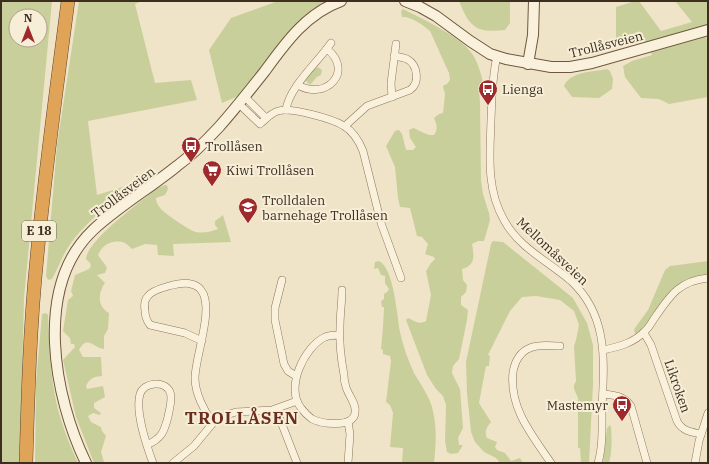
<svg xmlns="http://www.w3.org/2000/svg" width="709" height="464" font-family="'IBM Plex Serif',serif">
  <rect width="100%" height="100%" fill="#f0e4c8"/>
  <g fill="#c9cf9b" fill-rule="evenodd">
    <path d="M1,1h51l-28,297 -4,165h-19zM16,16h24v24h-24z"/>
    <path d="M79,1h63l-7,3 20,79 36,-3 6,20 -109,21 9,74 45,-14c-26,19 -55,38 -73,65 -7,10 -11,23 -17,33l-4,1 -2,-4 11,-131z"/>
    <polygon points="278,1 332,1 302,19 243,94 222,103 209,50 231,18"/>
    <path d="M459,1h51v22l-5,7c-29,3 -35,-2 -46,-29z"/>
    <polygon points="635,1 639,1 661,31 692,22 675,1 708,1 708,24 704,26 707,40 708,40 708,97 669,104 659,99 641,98 625,77 623,66 632,61 652,55 647,42 628,45 616,40 616,7"/>
    <path d="M403,9c19,10 58,27 70,46 6,10 9,22 11,33l-5,3 1,10 1,79 2,14 6,19 1,7 -6,21h-6l-6,3c2,12 4,21 -10,25l1,11 4,5 -1,7 -5,5v8l7,5 -1,10 -8,39 -6,7 -1,7 8,16 3,39 -5,10 1,7h4l-5,8 -7,1 -4,-2 -2,-11 1,-36 -3,-9 -7,-7 -9,-14 -21,-55 2,-2c7,3 11,7 18,3l5,-26 -5,-24 5,-8 4,-4 -1,-2 -9,-3 3,-10 -6,-7 -5,-1 -7,-28 -10,-1 -2,-9 -3,-31 -9,-21 9,-15 4,-1 3,4 4,16h7l3,-3 -6,-9 -1,-8 4,-2c7,2 13,8 21,7 4,-6 3,-10 0,-17l5,-4 4,-1 2,-19 -2,-7 1,-2 3,-1 3,-4 -1,-7 -19,-42c-7,-6 -19,-15 -28,-14l-1,-6z"/>
    <polygon points="318,67 322,70 321,75 317,77 310,85 305,80 315,69"/>
    <path d="M607,69l3,2 3,8 -1,10 -13,9 -27,-1 -8,-11c7,-15 29,-14 43,-17z"/>
    <path d="M165,185h2l1,4 -3,6 -9,3c0,4 2,8 5,11 3,4 27,20 32,22 7,3 18,1 25,-2l-3,-4v-4l8,-6 8,27 -58,2 1,12 -16,-1 -1,-10 -12,-1 -13,5c-3,-3 -7,-7 -10,-7 -12,-2 -20,4 -24,13 3,5 6,7 9,13l-2,5 -8,2 8,8c-7,9 -8,24 4,30l-1,16 -4,7v13c-10,0 -16,-15 -25,1l4,7h18l1,19c-9,1 -12,2 -16,10l1,3 16,-3 2,11 -11,6v5l7,5 -1,2 -7,-2 -5,3 3,6 10,5 1,4 4,5 -5,16 3,10 2,1h-12l-18,-46 -13,-57 12,-13 -1,-3h-3l-1,-6 -7,-7 5,-31 5,-4 -2,-5 4,-16 14,-6 2,-3 -1,-3 -4,-4c1,-19 56,-58 71,-71z"/>
    <path d="M493,241l10,1 70,56 14,25 6,22v40l-4,78h-8l-1,-15h-2v-50l-4,-9v-4l2,-4 -2,-35 2,-6 3,-15 -5,-14 -14,-11 -24,-4 -14,1 -12,14 -22,44 2,1 -1,10h-3l-7,37 12,19c-4,5 -7,9 -4,16l10,4 -2,5 2,3 8,3 6,8 9,-3 3,5h-23l-4,-5 -12,-6 -9,-10 -4,-10 -4,-39 -1,-31 25,-118z"/>
    <path d="M379,261c15,7 18,55 21,71 3,14 8,28 14,41 7,12 16,24 19,38 4,17 3,35 1,52h-32l1,-15 -13,-1 3,-34 -3,-8 -4,-3 5,-41 -1,-5 -7,-2v-4l-2,-1 2,-22 1,-20h-2l-1,-6 3,-2v-5l3,-2 2,-3 -4,-6v-7l-4,-1 -3,-7 -4,1 1,-7z"/>
    <path d="M708,261v14c-47,4 -43,35 -72,60l-2,-4 1,-3 13,-18 17,-40 5,-4z"/>
    <path d="M46,313l2,2c2,35 2,73 14,108 4,13 10,27 16,40h-43l1,-81 6,-68z"/>
    <path d="M610,425l1,2c1,13 1,24 -2,36h-6l4,-35z"/>
  </g>
  <g fill="none" stroke-linecap="round" stroke-linejoin="round">
    <g stroke="#8d765c" stroke-width="8">
      <g id="street">
        <path d="M497,56c-5,21 -5,42 -6,64 -1,34 -5,69 13,100 15,28 44,41 67,61 38,35 33,81 31,128 0,18 1,37 -4,54"/>
        <path d="M298,85c27,16 57,-13 29,-36"/>
        <polyline points="244,96 266,118"/>
        <polyline points="392,97 391,83 396,44"/>
        <path d="M239,104l21,20c6,-5 11,-11 18,-13 13,-4 55,8 66,15 10,6 15,15 19,25l18,72 20,55"/>
        <path d="M286,110c3,-23 32,-48 45,-67"/>
        <path d="M345,126l22,-20 43,-16c10,-7 8,-25 -3,-31 -4,-2 -8,-2 -13,-3"/>
        <polyline points="282,280 275,308 275,320 284,364 288,371 296,376"/>
        <path d="M644,333l7,12 26,76c5,10 14,11 24,13"/>
        <path d="M340,335c-6,0 -10,0 -15,2 -21,10 -40,51 -24,71 3,4 7,8 11,11 10,5 41,9 43,-6 2,-9 -7,-18 -9,-26 -1,-3 -2,-8 -2,-12 -3,-16 -5,-32 -4,-48 0,-13 2,-25 2,-37"/>
        <path d="M202,341l-17,-8 -35,-8c-3,-4 -5,-9 -5,-14 -1,-6 -1,-11 3,-15 5,-7 34,-15 43,-12 4,1 8,3 10,6 14,17 -6,67 -6,88 0,15 9,33 18,45"/>
        <path d="M603,350c15,-3 31,-7 42,-19 5,-4 7,-10 11,-15 15,-22 24,-35 52,-38"/>
        <path d="M603,394c11,1 21,2 28,12l16,57"/>
        <polyline points="276,409 297,463"/>
        <polyline points="348,422 350,434 348,463"/>
        <path d="M147,445c15,-7 17,-13 21,-28 1,-7 5,-18 2,-25 -5,-12 -26,-10 -30,2 -5,17 7,53 13,69"/>
        <polyline points="173,463 194,446 213,423 220,417 236,412 272,410 297,401"/>
        <path d="M551,463c-19,-28 -42,-55 -38,-91 2,-11 7,-20 17,-24 9,-4 20,-2 30,-2"/>
        <polyline points="695,463 699,441 708,413"/>
      </g>
    </g>
    <g stroke="#6f573f" stroke-width="12">
      <g id="secondary">
        <polyline points="405,1 420,7 436,16 470,41 490,54 506,59 551,67 570,67 592,63 708,30"/>
        <polyline points="528,64 533,35 534,1"/>
        <path d="M86,463c-32,-66 -53,-176 7,-233 26,-24 57,-42 84,-64 15,-11 29,-25 42,-39 16,-18 31,-37 46,-56 21,-29 42,-58 76,-70"/>
      </g>
    </g>
    <g stroke="#5b4430" stroke-width="14">
      <path id="highway" d="M26,463c2,-69 4,-138 11,-206 8,-86 20,-171 31,-256"/>
    </g>
    <use href="#street" stroke="#faf1dc" stroke-width="7"/>
    <use href="#secondary" stroke="#faf1dc" stroke-width="10"/>
    <use href="#highway" stroke="#e0a458" stroke-width="13"/>
  </g>
  <defs>
    <g id="bus-pin" transform="scale(1)"><path d="M0 17L-7.5 6A9.5 9.5 0 1 1 7.5 6Z" fill="#9e2a2b" stroke="#f7eed8"/><path d="M-5-6H5V4H4V6H2V4H-2V6H-4V4H-5ZM-3.5-4V0h7V-4ZM-3.5 1.2v1.5H-2V1.2ZM2 1.2v1.5H3.5V1.2Z" fill="#fff"/></g>
    <g id="supermarket-pin" transform="scale(1)"><path d="M0 17L-7.5 6A9.5 9.5 0 1 1 7.5 6Z" fill="#9e2a2b" stroke="#f7eed8"/><path d="M-6-5.5h2.5l.6 2H6L4.5 2H-2.5L-4.4-4H-6ZM-1.5 3.2a1.3 1.3 0 1 0 .1 0ZM3 3.2a1.3 1.3 0 1 0 .1 0Z" fill="#fff"/></g>
    <g id="school-pin" transform="scale(1)"><path d="M0 17L-7.5 6A9.5 9.5 0 1 1 7.5 6Z" fill="#9e2a2b" stroke="#f7eed8"/><path d="M0-5L7-2L0 1L-7-2ZM-4 1L0 2.5L4 1V4Q0 6-4 4Z" fill="#fff"/></g>
  </defs>
  <g fill-rule="evenodd">
    <use href="#bus-pin" x="488" y="89"/>
    <use href="#bus-pin" x="191" y="146"/>
    <use href="#supermarket-pin" x="212" y="170"/>
    <use href="#school-pin" x="248" y="207"/>
    <use href="#bus-pin" x="622" y="405"/>
  </g>
  <g text-anchor="middle" stroke-width="4" stroke-linejoin="round" paint-order="stroke">
    <rect fill="#f7eed8" stroke="#756857" stroke-width="1" x="22" y="221" width="34" height="20" rx="3"/>
    <g font-size="12" font-weight="bold" fill="#3d2e20">
      <text x="39" y="235">E 18</text>
    </g>
    <g font-size="13" fill="#3d2e20" stroke="#f7eed8">
      <text transform="translate(606 44) rotate(-14)" y="5">Trollåsveien</text>
      <text transform="translate(123 192) rotate(-37)" y="5">Trollåsveien</text>
      <text transform="translate(553 251) rotate(43)" y="5">Mellomåsveien</text>
      <text transform="translate(678 386) rotate(71)" y="5">Likroken</text>
    </g>
    <g font-size="13" fill="#3d2e20" stroke="#f7eed8" text-anchor="start">
      <text x="502" y="94">Lienga</text>
      <text x="205" y="151">Trollåsen</text>
      <text x="226" y="175">Kiwi Trollåsen</text>
      <text x="262" y="205">Trolldalen<tspan x="262" dy="15">barnehage Trollåsen</tspan></text>
      <text x="608" y="410" text-anchor="end">Mastemyr</text>
    </g>
    <g font-size="17" font-weight="bold" letter-spacing="1" fill="#6b2e1e" stroke="#f7eed8">
      <text x="242" y="424">TROLLÅSEN</text>
    </g>
  </g>
  <rect width="709" height="464" fill="none" stroke="#3d2e20" stroke-width="4"/>
  <g transform="translate(28 28)"><circle r="19" fill="#f7eed8" stroke="#ada18e"/>
  <path d="M0-3L7 15L0 10L-7 15Z" fill="#9e2a2b"/>
  <text y="-6" font-size="11" font-weight="bold" text-anchor="middle" fill="#3d2e20">N</text>
  </g>
</svg>
